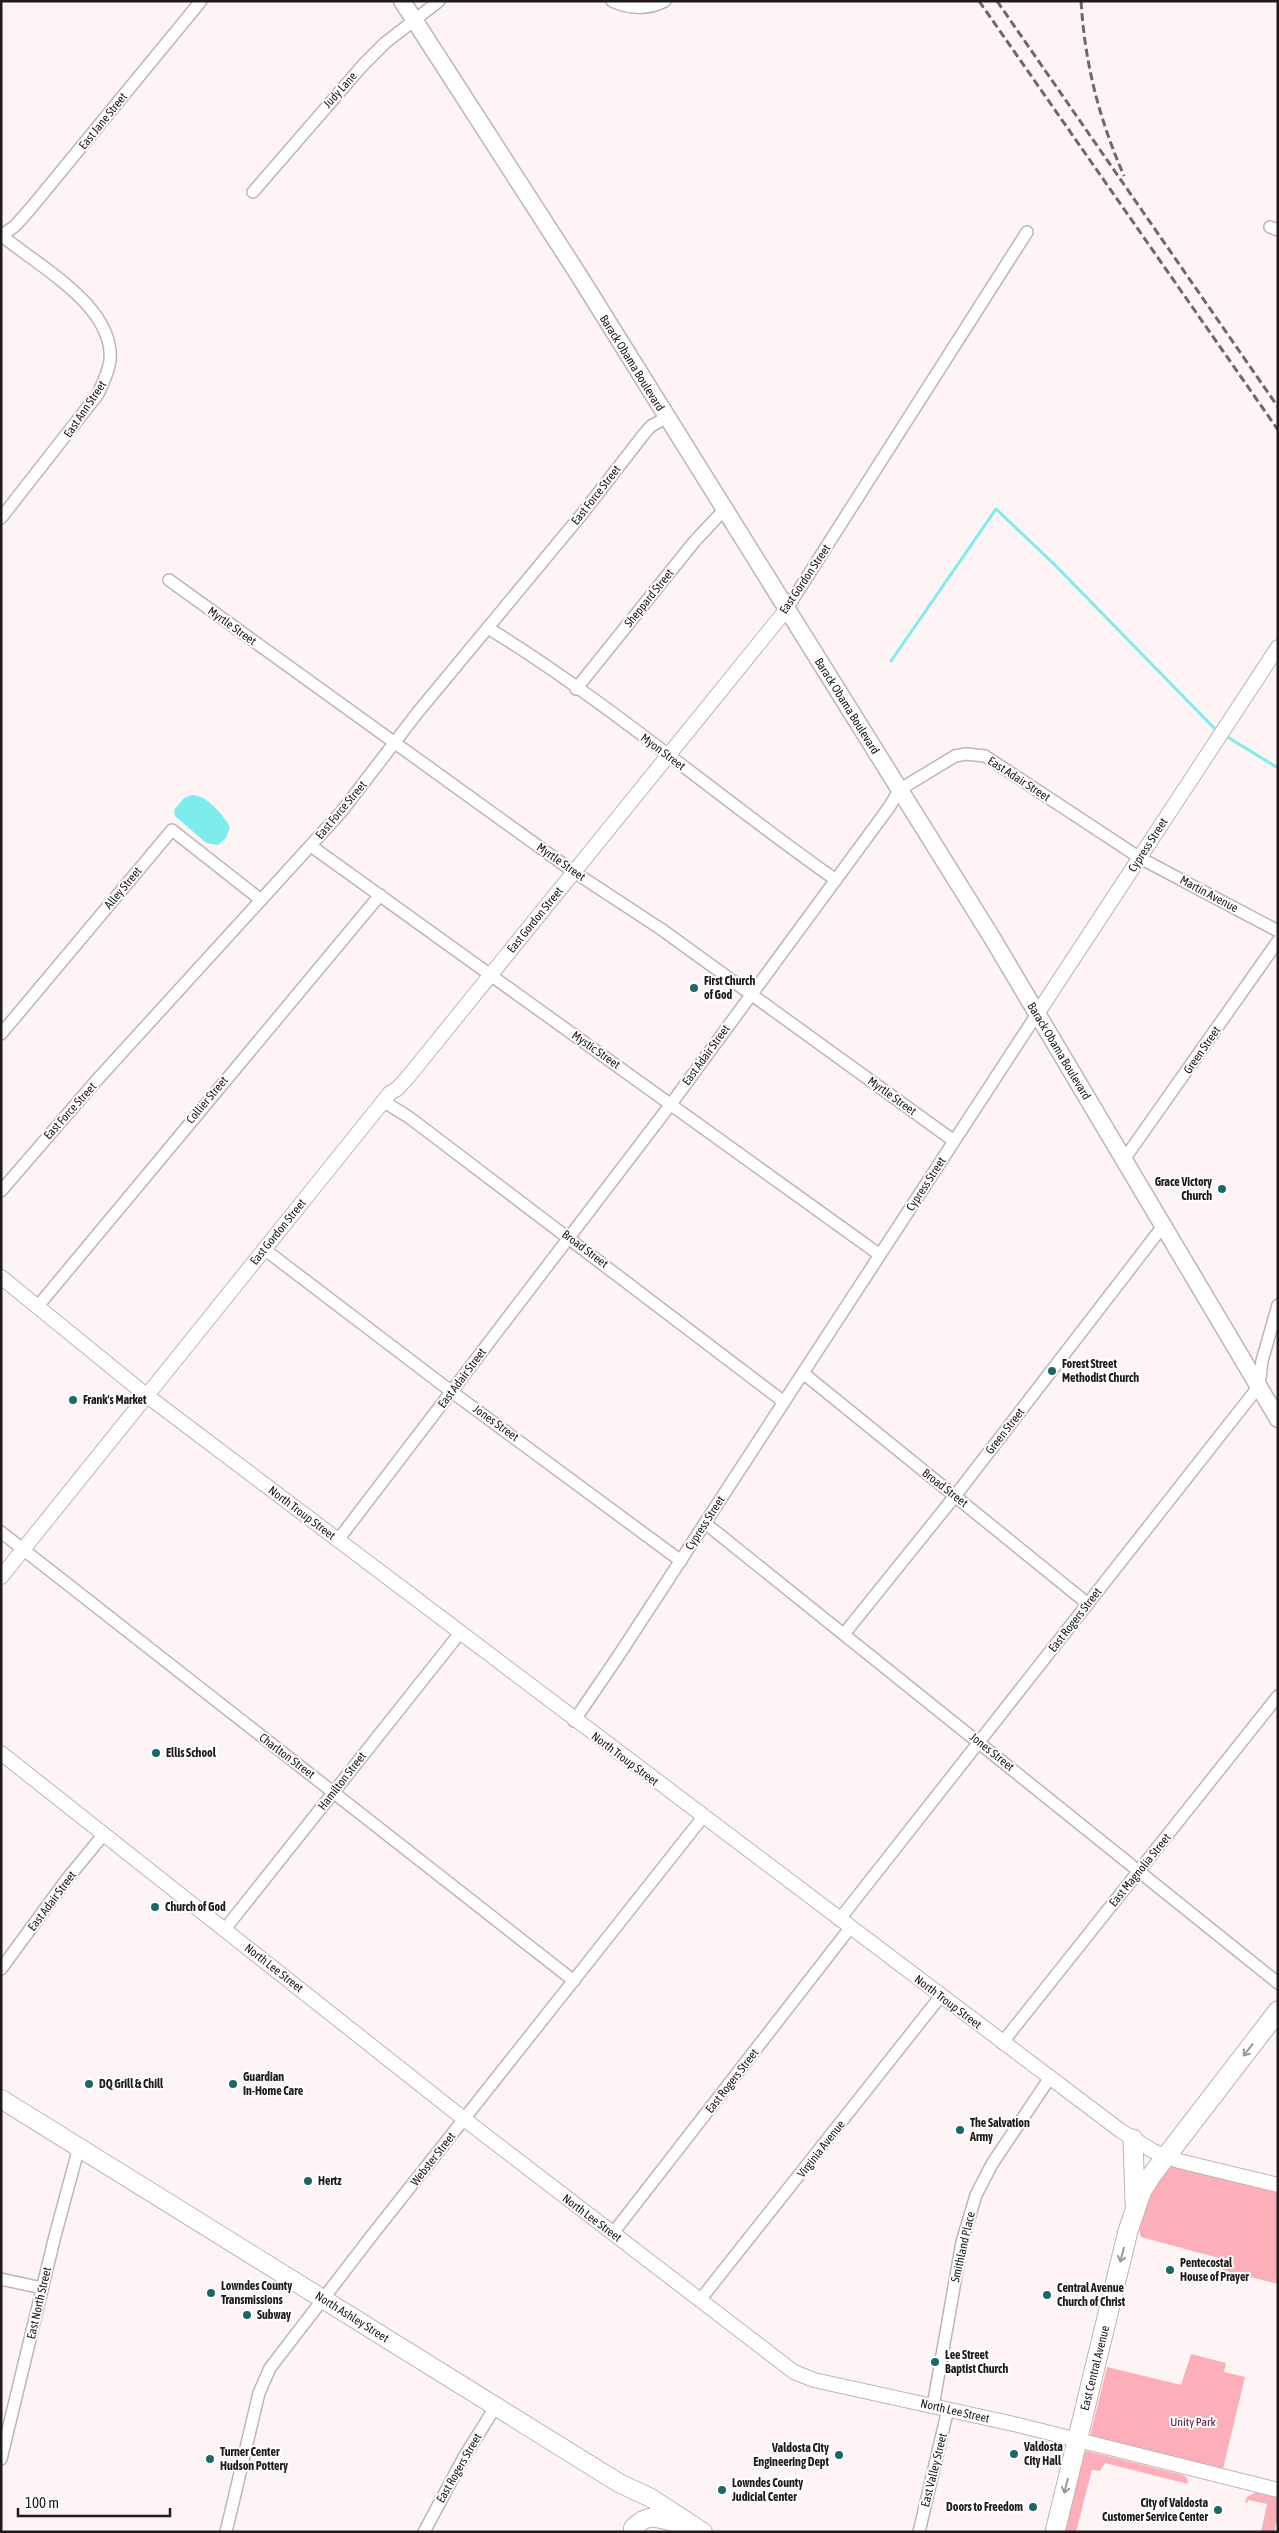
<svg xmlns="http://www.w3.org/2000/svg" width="1279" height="2533" font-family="'Asap Condensed',sans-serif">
  <rect width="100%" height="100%" fill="#fef4f5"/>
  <g fill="#fcafb9">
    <path d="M1170,2166l108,26v92l-55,-14 1,-8 -2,-3 -81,-22c-8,-26 13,-53 29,-71z"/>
    <polygon points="1191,2354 1226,2363 1224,2372 1245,2377 1223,2469 1090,2436 1107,2367 1181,2385"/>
    <polygon points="1087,2451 1183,2475 1187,2478 1188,2484 1105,2463 1100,2471 1092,2470 1076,2532 1064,2532 1084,2452"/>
    <polygon points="1256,2492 1278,2498 1278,2515 1274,2532 1261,2532 1267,2504 1248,2500 1247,2503 1245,2503 1247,2497"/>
  </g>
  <path fill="#7eeceb" d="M192,795c15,0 31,20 38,32l-4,11 -8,7 -12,-2 -31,-27 -1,-6 10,-12z"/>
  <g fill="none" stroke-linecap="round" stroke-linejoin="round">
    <g stroke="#7eeceb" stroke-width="3">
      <polyline points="891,661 996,509 1054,564 1214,728"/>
      <polyline points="1229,738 1278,768"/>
    </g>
    <g stroke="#c2b3b4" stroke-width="14">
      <g id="minor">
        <path d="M612,1c17,8 36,9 53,0"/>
        <polyline points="253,192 363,65 385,43 439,1"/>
        <polyline points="1270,227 1278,230"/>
        <path d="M1,235c37,31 114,71 109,126 -2,12 -7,22 -12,33l-97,124"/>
        <polyline points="1,236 15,226 31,208 201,1"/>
        <polyline points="169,580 574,872 661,929 954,1141"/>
        <polyline points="786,610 1027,232"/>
        <path d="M488,628c122,75 231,170 348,252"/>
        <polyline points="576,689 694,542 724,510"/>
        <polyline points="311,846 880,1255"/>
        <polyline points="1,1034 172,830 261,900"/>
        <polyline points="383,1101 410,1118 784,1402"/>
        <polyline points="1125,1158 1278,941"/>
        <polyline points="1,1191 96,1081 342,811 418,712 582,514 644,434 651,426 666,418"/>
        <polyline points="264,1249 452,1392 681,1561"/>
        <polyline points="38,1306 380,895"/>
        <polyline points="803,1373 1088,1604"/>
        <polyline points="705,1523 1278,1983"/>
        <polyline points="1,1532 574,1981"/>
        <polyline points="338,1540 671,1104 890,806 899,790 955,756 966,754 985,756 1140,858 1278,931"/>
        <polyline points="844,1634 955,1496 1163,1226"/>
        <polyline points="574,1721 617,1658 1037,1014"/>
        <polyline points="839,1920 1259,1386 1262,1361 1278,1305"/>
        <polyline points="225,1929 460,1633"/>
        <polyline points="1,1969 67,1879 104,1834"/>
        <polyline points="1002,2043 1278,1696"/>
        <polyline points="613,2233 850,1928"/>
        <polyline points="1,2279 42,2288"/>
        <polyline points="700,2300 940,1997"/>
        <polyline points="933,2406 962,2242 976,2195 992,2164 1049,2079"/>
        <polyline points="1,2459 55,2236 79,2147"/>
        <polyline points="226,2532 259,2393 270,2368 373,2234 703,1817"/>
        <polyline points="424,2532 464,2457 496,2406"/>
        <polyline points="919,2532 948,2409"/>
      </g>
    </g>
    <g stroke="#c2b3b4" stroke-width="16">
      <g id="tertiary">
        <polyline points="1037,1014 1278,647"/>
        <polyline points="1,1277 146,1395 1121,2131 1153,2151 1179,2161 1278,2185"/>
        <polyline points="1,1577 390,1093 397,1089 408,1077 786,610"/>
        <polyline points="1,1753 464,2119 794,2372 814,2380 1018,2425 1278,2490"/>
      </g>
    </g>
    <g stroke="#c2b3b4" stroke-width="19">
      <polyline id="secondary" points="402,1 578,274 991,936 1278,1419"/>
    </g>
    <g stroke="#c2b3b4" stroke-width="20">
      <g id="primary">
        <polyline points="1,2099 619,2483 651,2498 703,2532"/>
        <path d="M633,2528c18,-18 27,-8 49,-4"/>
      </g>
    </g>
    <g stroke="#c2b3b4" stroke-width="21">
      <g id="trunk">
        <polyline points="1133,2139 1135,2202"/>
        <polyline points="1055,2532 1128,2231 1142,2190 1151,2176 1278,2011"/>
      </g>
    </g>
    <use href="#minor" stroke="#fff" stroke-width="11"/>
    <use href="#tertiary" stroke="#fff" stroke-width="14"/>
    <use href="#secondary" stroke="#fff" stroke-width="16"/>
    <use href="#primary" stroke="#fff" stroke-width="18"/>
    <use href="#trunk" stroke="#fff" stroke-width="19"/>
    <g stroke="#6f6869" stroke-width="3" stroke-dasharray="8 4" stroke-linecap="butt">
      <polyline points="979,1 1278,430"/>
      <polyline points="997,1 1278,407"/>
      <path d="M1081,1c4,64 18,117 43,175"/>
    </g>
  </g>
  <defs><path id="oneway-shaft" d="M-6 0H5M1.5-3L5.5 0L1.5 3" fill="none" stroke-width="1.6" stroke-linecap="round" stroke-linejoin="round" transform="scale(1.25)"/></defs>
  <g stroke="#9b9898">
    <use href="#oneway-shaft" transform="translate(1248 2050) rotate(128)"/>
    <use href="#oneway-shaft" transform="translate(1122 2255) rotate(104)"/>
    <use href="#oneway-shaft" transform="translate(1066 2486) rotate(104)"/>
  </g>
  <g fill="#1a6867" stroke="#fff" stroke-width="2">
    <circle cx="694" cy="988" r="5"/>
    <circle cx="1222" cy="1189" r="5"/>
    <circle cx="1052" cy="1371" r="5"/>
    <circle cx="73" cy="1400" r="5"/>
    <circle cx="156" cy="1753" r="5"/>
    <circle cx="155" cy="1907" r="5"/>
    <circle cx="89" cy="2084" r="5"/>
    <circle cx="233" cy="2084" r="5"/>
    <circle cx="960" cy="2130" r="5"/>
    <circle cx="308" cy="2181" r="5"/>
    <circle cx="1170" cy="2270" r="5"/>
    <circle cx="211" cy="2293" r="5"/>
    <circle cx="1047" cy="2295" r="5"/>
    <circle cx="247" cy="2315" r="5"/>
    <circle cx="935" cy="2362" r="5"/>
    <circle cx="1014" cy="2454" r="5"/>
    <circle cx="839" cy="2455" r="5"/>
    <circle cx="210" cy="2459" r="5"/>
    <circle cx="722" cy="2490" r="5"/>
    <circle cx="1033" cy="2507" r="5"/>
    <circle cx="1218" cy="2510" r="5"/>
  </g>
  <g text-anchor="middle" stroke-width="4" stroke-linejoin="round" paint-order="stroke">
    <g font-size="12" fill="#201a1b" stroke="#fff">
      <text transform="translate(340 90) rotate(-48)" y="4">Judy Lane</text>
      <text transform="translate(103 121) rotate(-51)" y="4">East Jane Street</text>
      <text transform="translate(632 363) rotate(58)" y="4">Barack Obama Boulevard</text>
      <text transform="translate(85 409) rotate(-56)" y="4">East Ann Street</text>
      <text transform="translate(596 495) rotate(-52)" y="4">East Force Street</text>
      <text transform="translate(805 579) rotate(-56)" y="4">East Gordon Street</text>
      <text transform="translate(649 598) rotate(-51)" y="4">Sheppard Street</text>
      <text transform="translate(232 626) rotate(36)" y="4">Myrtle Street</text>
      <text transform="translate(847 706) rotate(58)" y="4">Barack Obama Boulevard</text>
      <text transform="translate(663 752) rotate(37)" y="4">Myon Street</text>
      <text transform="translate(1019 779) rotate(33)" y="4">East Adair Street</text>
      <text transform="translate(341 810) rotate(-50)" y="4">East Force Street</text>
      <text transform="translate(1148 845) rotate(-57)" y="4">Cypress Street</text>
      <text transform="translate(561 862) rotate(35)" y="4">Myrtle Street</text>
      <text transform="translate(123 888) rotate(-50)" y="4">Alley Street</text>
      <text transform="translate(1209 894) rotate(28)" y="4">Martin Avenue</text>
      <text transform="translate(535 920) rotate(-51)" y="4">East Gordon Street</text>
      <text transform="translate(596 1050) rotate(35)" y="4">Mystic Street</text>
      <text transform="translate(1202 1050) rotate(-55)" y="4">Green Street</text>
      <text transform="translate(1059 1051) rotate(59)" y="4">Barack Obama Boulevard</text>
      <text transform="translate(706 1055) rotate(-54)" y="4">East Adair Street</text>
      <text transform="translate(892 1096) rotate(36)" y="4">Myrtle Street</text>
      <text transform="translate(207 1100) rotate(-50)" y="4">Collier Street</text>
      <text transform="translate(70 1111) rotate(-48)" y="4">East Force Street</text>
      <text transform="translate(926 1184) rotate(-57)" y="4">Cypress Street</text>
      <text transform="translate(278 1232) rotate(-51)" y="4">East Gordon Street</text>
      <text transform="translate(585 1249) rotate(37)" y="4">Broad Street</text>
      <text transform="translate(462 1378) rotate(-53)" y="4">East Adair Street</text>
      <text transform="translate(496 1423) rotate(36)" y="4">Jones Street</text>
      <text transform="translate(1005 1431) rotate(-52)" y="4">Green Street</text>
      <text transform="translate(945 1488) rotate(38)" y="4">Broad Street</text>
      <text transform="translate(302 1513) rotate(37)" y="4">North Troup Street</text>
      <text transform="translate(705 1523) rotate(-57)" y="4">Cypress Street</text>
      <text transform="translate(1075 1620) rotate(-52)" y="4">East Rogers Street</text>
      <text transform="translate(992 1752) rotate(39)" y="4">Jones Street</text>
      <text transform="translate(287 1756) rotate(37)" y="4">Charlton Street</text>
      <text transform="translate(625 1759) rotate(37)" y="4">North Troup Street</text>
      <text transform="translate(342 1781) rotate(-52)" y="4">Hamilton Street</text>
      <text transform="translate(1140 1870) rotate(-51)" y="4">East Magnolia Street</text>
      <text transform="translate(52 1901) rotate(-53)" y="4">East Adair Street</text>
      <text transform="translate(274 1968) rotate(38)" y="4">North Lee Street</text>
      <text transform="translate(948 2002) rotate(37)" y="4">North Troup Street</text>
      <text transform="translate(732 2081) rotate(-52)" y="4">East Rogers Street</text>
      <text transform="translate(821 2149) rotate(-52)" y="4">Virginia Avenue</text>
      <text transform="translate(433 2159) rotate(-52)" y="4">Webster Street</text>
      <text transform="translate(592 2218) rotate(37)" y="4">North Lee Street</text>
      <text transform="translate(963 2247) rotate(-77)" y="4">Smithland Place</text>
      <text transform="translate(39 2303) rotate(-77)" y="4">East North Street</text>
      <text transform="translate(352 2317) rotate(32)" y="4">North Ashley Street</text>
      <text transform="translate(1095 2368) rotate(-76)" y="4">East Central Avenue</text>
      <text transform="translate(955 2411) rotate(13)" y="4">North Lee Street</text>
      <text transform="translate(459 2468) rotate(-60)" y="4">East Rogers Street</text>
      <text transform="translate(934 2470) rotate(-76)" y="4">East Valley Street</text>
    </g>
    <g font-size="12" font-weight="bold" fill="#201a1b" stroke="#fff" text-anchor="start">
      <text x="704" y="985">First Church<tspan x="704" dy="14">of God</tspan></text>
      <text x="1212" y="1186" text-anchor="end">Grace Victory<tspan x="1212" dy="14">Church</tspan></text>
      <text x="1062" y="1368">Forest Street<tspan x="1062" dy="14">Methodist Church</tspan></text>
      <text x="83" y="1404">Frank's Market</text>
      <text x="166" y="1757">Ellis School</text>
      <text x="165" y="1911">Church of God</text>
      <text x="243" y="2081">Guardian<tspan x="243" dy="14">In-Home Care</tspan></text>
      <text x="99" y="2088">DQ Grill &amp; Chill</text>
      <text x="970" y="2127">The Salvation<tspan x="970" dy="14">Army</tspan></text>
      <text x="318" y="2185">Hertz</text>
      <text x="1180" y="2267">Pentecostal<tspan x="1180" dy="14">House of Prayer</tspan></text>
      <text x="221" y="2290">Lowndes County<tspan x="221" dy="14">Transmissions</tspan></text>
      <text x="1057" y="2292">Central Avenue<tspan x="1057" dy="14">Church of Christ</tspan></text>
      <text x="257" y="2319">Subway</text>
      <text x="945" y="2359">Lee Street<tspan x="945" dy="14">Baptist Church</tspan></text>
      <text x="1024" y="2451">Valdosta<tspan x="1024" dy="14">City Hall</tspan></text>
      <text x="829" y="2452" text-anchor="end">Valdosta City<tspan x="829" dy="14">Engineering Dept</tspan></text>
      <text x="220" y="2456">Turner Center<tspan x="220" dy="14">Hudson Pottery</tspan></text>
      <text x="732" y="2487">Lowndes County<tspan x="732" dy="14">Judicial Center</tspan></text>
      <text x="1208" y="2507" text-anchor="end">City of Valdosta<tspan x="1208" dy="14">Customer Service Center</tspan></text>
      <text x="1023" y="2511" text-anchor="end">Doors to Freedom</text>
    </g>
    <g font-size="12" fill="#5b1125" stroke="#fff">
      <text x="1193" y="2426">Unity Park</text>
    </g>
  </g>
  <rect width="1279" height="2533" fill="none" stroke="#201a1b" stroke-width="5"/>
  <path d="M18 2508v8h152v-8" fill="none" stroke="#201a1b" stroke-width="2.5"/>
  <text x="25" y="2508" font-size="15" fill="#201a1b" stroke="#ffffff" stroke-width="4" paint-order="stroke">100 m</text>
</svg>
